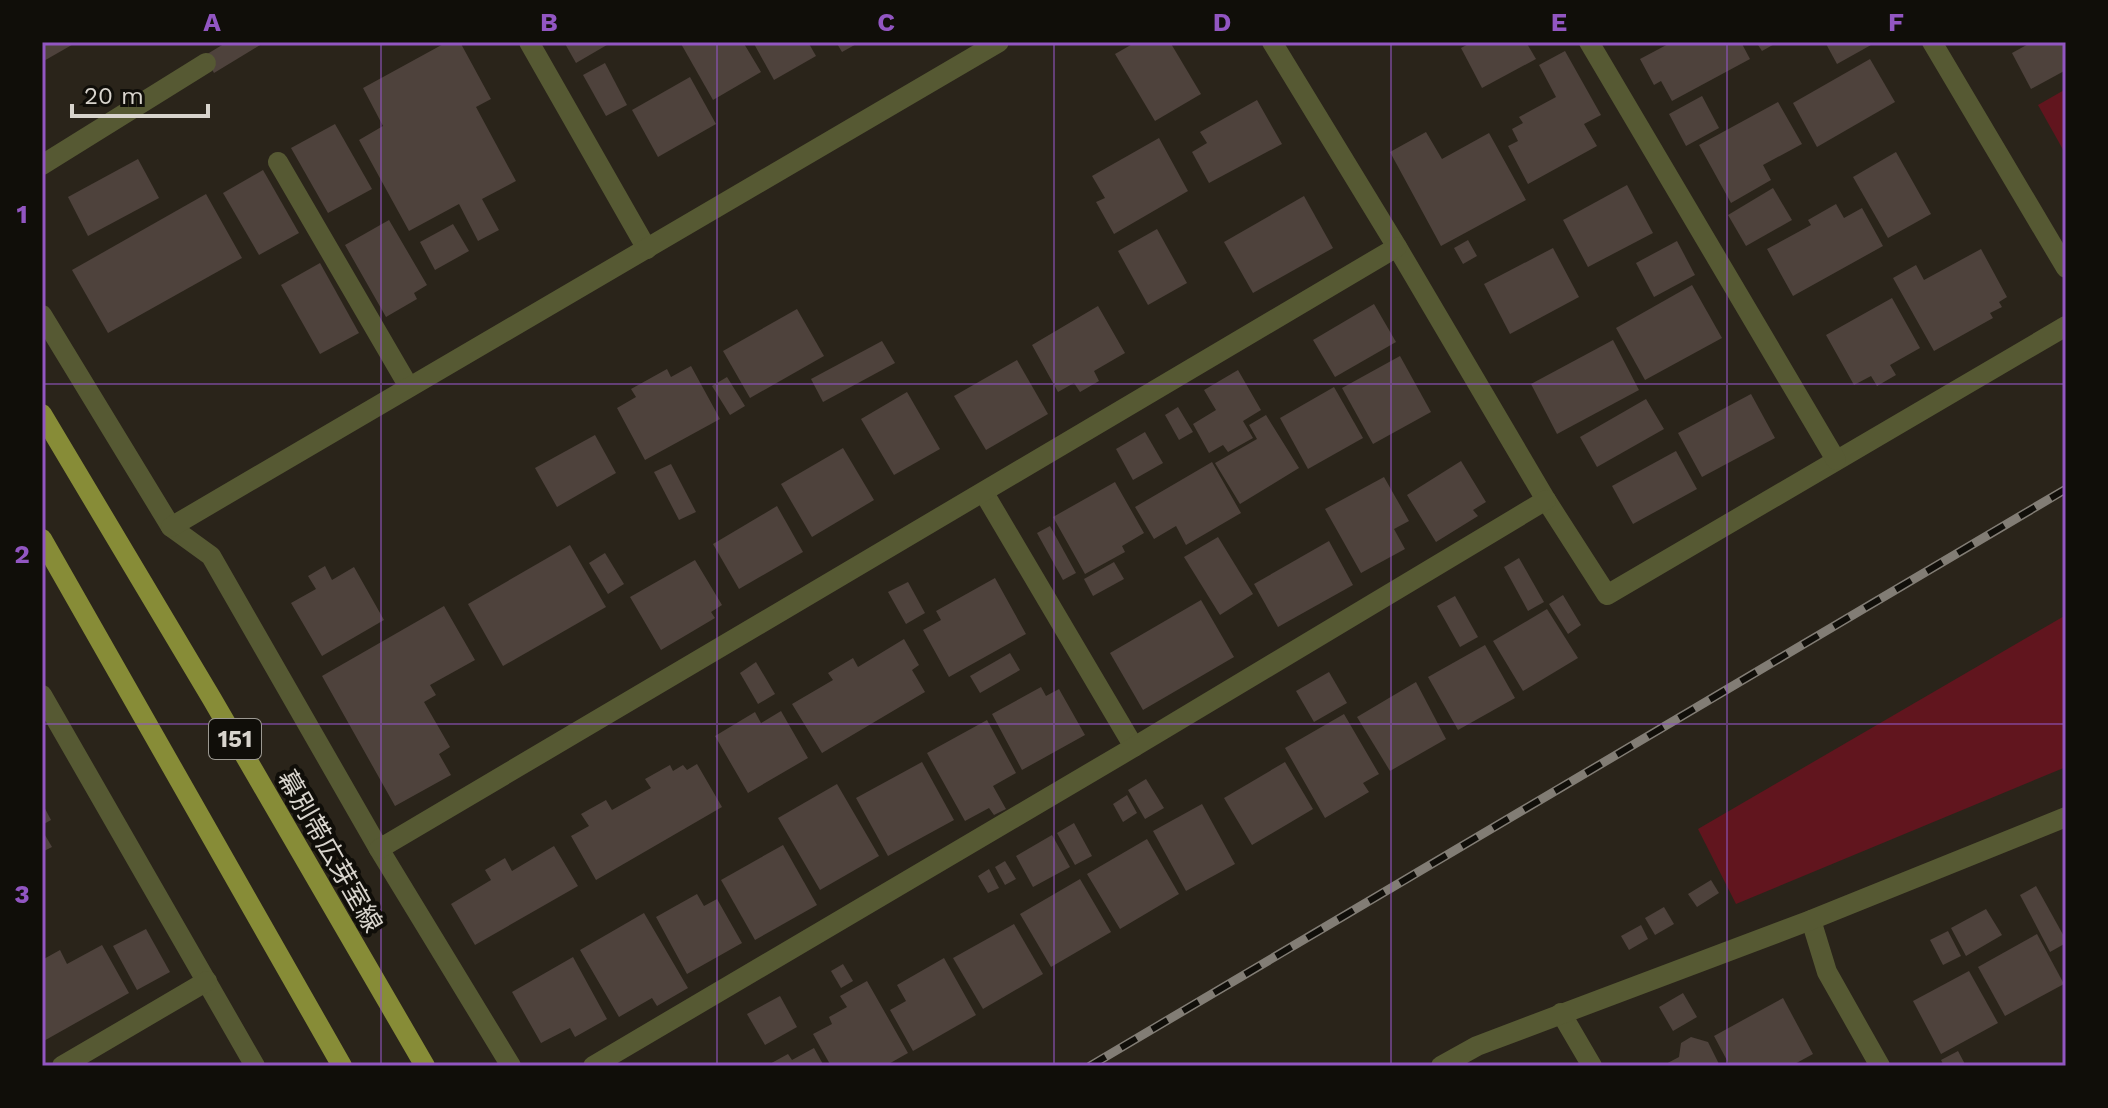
<svg xmlns="http://www.w3.org/2000/svg" width="2108" height="1108" font-family="'Work Sans','Noto Sans JP',sans-serif">
  <rect width="100%" height="100%" fill="#2a241a"/>
  <g fill="#61151e">
    <polygon points="2066,89 2066,155 2038,105"/>
    <polygon points="2066,615 2066,767 1736,904 1698,829"/>
  </g>
  <g fill="#4e423c">
    <polygon points="42,42 77,42 42,62"/>
    <polygon points="227,42 265,42 214,73 204,56"/>
    <polygon points="447,42 460,42 491,99 476,107 516,181 482,199 499,230 478,241 459,204 409,231 359,140 383,126 363,88"/>
    <polygon points="564,42 612,42 576,63"/>
    <polygon points="680,42 743,42 761,72 713,100"/>
    <polygon points="753,42 808,42 816,56 774,80"/>
    <polygon points="836,42 860,42 842,52"/>
    <polygon points="1136,42 1170,42 1201,94 1155,121 1115,54"/>
    <polygon points="1472,42 1526,42 1536,59 1482,88 1461,48"/>
    <polygon points="1672,42 1741,42 1750,59 1672,101 1661,81 1654,85 1640,59"/>
    <polygon points="1756,42 1778,42 1762,51"/>
    <polygon points="1825,42 1869,42 1871,45 1837,64"/>
    <polygon points="2032,42 2066,42 2066,70 2031,89 2012,53"/>
    <polygon points="1565,51 1601,115 1584,124 1597,146 1528,184 1508,146 1518,141 1512,129 1523,123 1519,117 1556,97 1539,65"/>
    <polygon points="1870,59 1895,102 1817,147 1793,103"/>
    <polygon points="605,63 627,105 606,116 583,75"/>
    <polygon points="690,77 716,124 658,157 632,110"/>
    <polygon points="1702,96 1719,128 1686,146 1669,114"/>
    <polygon points="1257,100 1282,144 1209,183 1192,152 1207,143 1200,132"/>
    <polygon points="1778,102 1802,144 1763,165 1771,180 1731,203 1699,145"/>
    <polygon points="335,124 372,189 328,213 291,148"/>
    <polygon points="1426,132 1442,159 1489,133 1526,200 1441,246 1390,152"/>
    <polygon points="1159,138 1188,191 1114,234 1096,202 1105,198 1092,176"/>
    <polygon points="1896,152 1931,214 1888,238 1853,177"/>
    <polygon points="138,159 159,198 88,236 68,197"/>
    <polygon points="263,170 299,233 259,255 223,193"/>
    <polygon points="1627,185 1653,233 1588,267 1563,220"/>
    <polygon points="1773,188 1792,220 1746,246 1728,215"/>
    <polygon points="206,194 242,258 108,333 72,270"/>
    <polygon points="1304,196 1333,248 1253,293 1224,242"/>
    <polygon points="1836,204 1844,218 1862,208 1883,246 1793,296 1767,249 1811,225 1808,220"/>
    <polygon points="389,220 427,285 414,293 417,299 386,317 345,245"/>
    <polygon points="453,224 469,251 435,270 420,242"/>
    <polygon points="1157,229 1187,283 1148,305 1118,251"/>
    <polygon points="1468,240 1477,256 1463,264 1454,248"/>
    <polygon points="1677,241 1695,275 1654,297 1636,263"/>
    <polygon points="1553,248 1579,297 1510,334 1484,284"/>
    <polygon points="1981,249 2007,297 1999,302 2002,307 1990,313 1993,318 1934,351 1893,278 1916,265 1924,280"/>
    <polygon points="320,263 359,333 320,354 281,285"/>
    <polygon points="1692,285 1722,338 1645,380 1616,328"/>
    <polygon points="1892,298 1920,348 1890,365 1896,375 1877,386 1871,376 1854,385 1826,335"/>
    <polygon points="1374,304 1396,342 1335,377 1313,340"/>
    <polygon points="1098,306 1125,353 1094,371 1099,381 1080,392 1074,383 1058,392 1032,345"/>
    <polygon points="797,309 824,356 750,398 723,351"/>
    <polygon points="1613,340 1639,390 1557,434 1531,384"/>
    <polygon points="882,341 895,363 823,402 811,379"/>
    <polygon points="1400,356 1431,412 1373,444 1342,388"/>
    <polygon points="1017,360 1048,414 986,450 954,396"/>
    <polygon points="691,366 720,419 645,460 617,408 636,397 631,389 667,369 671,377"/>
    <polygon points="1238,370 1261,410 1243,421 1253,438 1228,452 1223,445 1209,453 1193,424 1216,410 1204,390"/>
    <polygon points="727,377 745,406 730,415 712,386"/>
    <polygon points="1334,387 1363,438 1308,469 1280,418"/>
    <polygon points="907,392 940,449 894,475 861,419"/>
    <polygon points="1751,394 1775,438 1702,477 1678,433"/>
    <polygon points="1646,399 1664,429 1597,467 1580,437"/>
    <polygon points="1178,407 1193,432 1179,440 1165,415"/>
    <polygon points="1266,415 1299,468 1240,504 1215,463 1257,439 1249,425"/>
    <polygon points="1145,432 1163,463 1133,480 1116,449"/>
    <polygon points="595,435 616,473 557,507 535,468"/>
    <polygon points="843,448 874,500 812,537 781,484"/>
    <polygon points="1676,451 1697,489 1633,524 1612,486"/>
    <polygon points="1461,461 1486,502 1473,510 1478,516 1436,542 1407,495"/>
    <polygon points="1212,462 1241,513 1186,545 1176,526 1154,539 1135,507"/>
    <polygon points="671,464 696,512 679,520 654,472"/>
    <polygon points="1384,477 1409,521 1394,529 1405,549 1361,573 1325,509"/>
    <polygon points="1115,482 1144,533 1122,546 1125,552 1085,574 1053,517"/>
    <polygon points="777,506 803,552 739,589 713,544"/>
    <polygon points="1050,526 1076,573 1063,580 1037,533"/>
    <polygon points="1218,537 1253,594 1220,615 1184,557"/>
    <polygon points="1329,541 1353,585 1278,627 1254,584"/>
    <polygon points="570,545 606,607 503,666 468,604"/>
    <polygon points="605,553 624,584 608,594 589,563"/>
    <polygon points="1519,558 1544,602 1528,611 1504,567"/>
    <polygon points="695,560 722,605 711,612 715,618 661,650 630,597"/>
    <polygon points="1114,562 1124,579 1093,596 1084,579"/>
    <polygon points="325,566 332,580 354,567 384,620 322,656 291,603 316,589 308,576"/>
    <polygon points="995,578 1026,634 949,677 923,630 941,620 936,611"/>
    <polygon points="908,582 925,613 906,624 888,592"/>
    <polygon points="1563,595 1581,625 1568,634 1549,604"/>
    <polygon points="1455,596 1478,637 1460,647 1437,606"/>
    <polygon points="1201,600 1234,657 1143,710 1110,653"/>
    <polygon points="444,606 475,660 430,685 436,695 424,702 450,747 439,754 451,775 395,806 322,676"/>
    <polygon points="1547,609 1578,658 1523,691 1493,641"/>
    <polygon points="904,639 919,665 912,670 925,692 822,753 792,704 833,680 828,673 853,658 858,667"/>
    <polygon points="1485,645 1515,698 1458,730 1428,677"/>
    <polygon points="1010,653 1020,670 980,693 970,676"/>
    <polygon points="756,662 775,694 758,704 740,673"/>
    <polygon points="1329,672 1347,703 1314,722 1296,691"/>
    <polygon points="1416,682 1446,739 1390,771 1357,717"/>
    <polygon points="1041,687 1046,696 1059,689 1085,735 1022,770 992,714"/>
    <polygon points="781,711 808,758 748,793 715,736 755,712 761,723"/>
    <polygon points="1344,714 1379,774 1363,783 1369,792 1325,818 1285,748"/>
    <polygon points="987,720 1016,773 993,786 1006,809 994,815 989,808 965,821 927,753"/>
    <polygon points="922,762 954,820 888,856 856,798"/>
    <polygon points="1285,762 1313,809 1252,845 1224,798"/>
    <polygon points="697,764 722,807 596,880 571,836 589,826 581,814 606,800 612,810 651,788 645,779 670,765 673,771 683,765 687,770"/>
    <polygon points="1146,779 1164,808 1145,819 1128,790"/>
    <polygon points="837,784 879,856 820,890 778,818"/>
    <polygon points="1127,795 1137,813 1123,822 1113,804"/>
    <polygon points="42,803 51,820 42,825"/>
    <polygon points="1202,804 1235,864 1186,891 1153,831"/>
    <polygon points="1074,823 1092,856 1075,865 1057,833"/>
    <polygon points="42,830 52,847 42,852"/>
    <polygon points="1052,835 1070,867 1033,887 1016,856"/>
    <polygon points="1147,839 1179,894 1120,929 1087,874"/>
    <polygon points="783,845 817,905 755,940 721,880"/>
    <polygon points="554,846 578,886 475,945 451,904 491,880 485,870 505,858 512,871"/>
    <polygon points="1005,861 1016,879 1005,885 995,867"/>
    <polygon points="989,869 999,888 988,893 978,876"/>
    <polygon points="1080,879 1111,932 1051,967 1020,914"/>
    <polygon points="1711,880 1719,893 1697,907 1688,894"/>
    <polygon points="2036,886 2066,940 2066,943 2050,952 2020,895"/>
    <polygon points="697,894 704,906 717,899 742,943 687,974 656,917"/>
    <polygon points="1664,907 1674,924 1655,935 1645,918"/>
    <polygon points="1986,909 2002,935 1966,956 1951,928"/>
    <polygon points="644,913 688,988 657,1006 652,998 619,1017 580,950"/>
    <polygon points="1014,924 1043,974 983,1009 953,958"/>
    <polygon points="1641,925 1648,939 1629,950 1621,936"/>
    <polygon points="146,929 170,972 137,990 113,946"/>
    <polygon points="1948,931 1961,956 1943,965 1930,940"/>
    <polygon points="2037,934 2064,984 2005,1016 1978,967"/>
    <polygon points="102,945 129,993 42,1042 42,960 60,950 67,964"/>
    <polygon points="573,957 607,1019 575,1037 570,1028 541,1043 512,992"/>
    <polygon points="944,958 976,1015 913,1051 890,1010 906,1001 897,985"/>
    <polygon points="843,964 853,981 841,988 831,971"/>
    <polygon points="1969,971 1998,1023 1941,1054 1913,1001"/>
    <polygon points="867,981 908,1053 885,1066 831,1066 813,1034 832,1024 829,1017 847,1007 840,996"/>
    <polygon points="1683,993 1697,1017 1673,1031 1659,1007"/>
    <polygon points="780,996 797,1027 765,1045 747,1014"/>
    <polygon points="1783,998 1813,1054 1791,1066 1730,1066 1714,1036"/>
    <polygon points="1691,1037 1708,1042 1720,1066 1662,1066 1679,1057 1681,1043"/>
    <polygon points="814,1048 824,1066 766,1066 788,1054 792,1060"/>
    <polygon points="1958,1051 1966,1066 1944,1066 1941,1060"/>
  </g>
  <g fill="none" stroke-linecap="round" stroke-linejoin="round">
    <g stroke="#565933" stroke-width="20">
      <polyline points="529,42 647,249"/>
      <polyline points="278,162 409,387"/>
      <polyline points="42,165 206,63"/>
    </g>
    <g stroke="#565933" stroke-width="20">
      <polyline points="1272,42 1397,247 1546,500 1607,595 2066,326"/>
      <polyline points="1589,42 1836,460"/>
      <polyline points="1932,42 2066,268"/>
      <polyline points="42,315 171,527 211,556 379,849 511,1066"/>
      <polyline points="984,493 1134,747"/>
      <polyline points="171,527 999,42"/>
      <polyline points="42,695 255,1066"/>
      <polyline points="379,849 1397,247"/>
      <polyline points="1811,920 1827,972 1880,1066"/>
      <polyline points="1561,1013 1592,1066"/>
      <polyline points="62,1066 207,981"/>
      <polyline points="593,1066 1134,747 1546,500"/>
      <polyline points="1441,1066 1477,1046 1811,920 2066,817"/>
    </g>
    <g stroke="#878c37" stroke-width="20">
      <polyline points="42,414 212,699 425,1066"/>
      <polyline points="42,539 342,1066"/>
    </g>
    <g stroke="#827d75" stroke-width="9">
      <polyline id="rail" points="1090,1066 2066,489"/>
    </g>
    <use href="#rail" stroke="#100e09" stroke-width="6" stroke-dasharray="18" stroke-linecap="butt"/>
  </g>
  <path fill="none" stroke="#9256c2" stroke-width="2" stroke-opacity="0.55" d="M381,42v1024M717,42v1024M1054,42v1024M1391,42v1024M1727,42v1024M42,384h2024M42,724h2024"/>
  <g text-anchor="middle" stroke-width="8" stroke-linejoin="round" paint-order="stroke">
    <rect fill="#100e09" stroke="#9c9992" stroke-width="2" x="209" y="719" width="52" height="40" rx="6"/>
    <g font-size="24" font-weight="bold" fill="#d8d4cd">
      <text x="235" y="747">151</text>
    </g>
    <g font-size="26" fill="#d8d4cd" stroke="#100e09">
      <text transform="translate(330 851) rotate(60)" y="9">幕別帯広芽室線</text>
    </g>
  </g>
  <rect width="2108" height="1108" fill="none" stroke="#100e09" stroke-width="88"/>
  <path d="M72 104v12h136v-12" fill="none" stroke="#d8d4cd" stroke-width="4"/>
  <text x="84" y="104" font-size="24" fill="#d8d4cd" stroke="#100e09" stroke-width="6" paint-order="stroke">20 m</text>
  <rect x="44" y="44" width="2020" height="1020" fill="none" stroke="#9256c2" stroke-width="3"/>
  <g font-size="26" text-anchor="middle" font-weight="bold" fill="#9256c2">
    <text x="212" y="31">A</text>
    <text x="549" y="31">B</text>
    <text x="886" y="31">C</text>
    <text x="1222" y="31">D</text>
    <text x="1559" y="31">E</text>
    <text x="1896" y="31">F</text>
    <text x="22" y="223">1</text>
    <text x="22" y="563">2</text>
    <text x="22" y="903">3</text>
  </g>
</svg>
